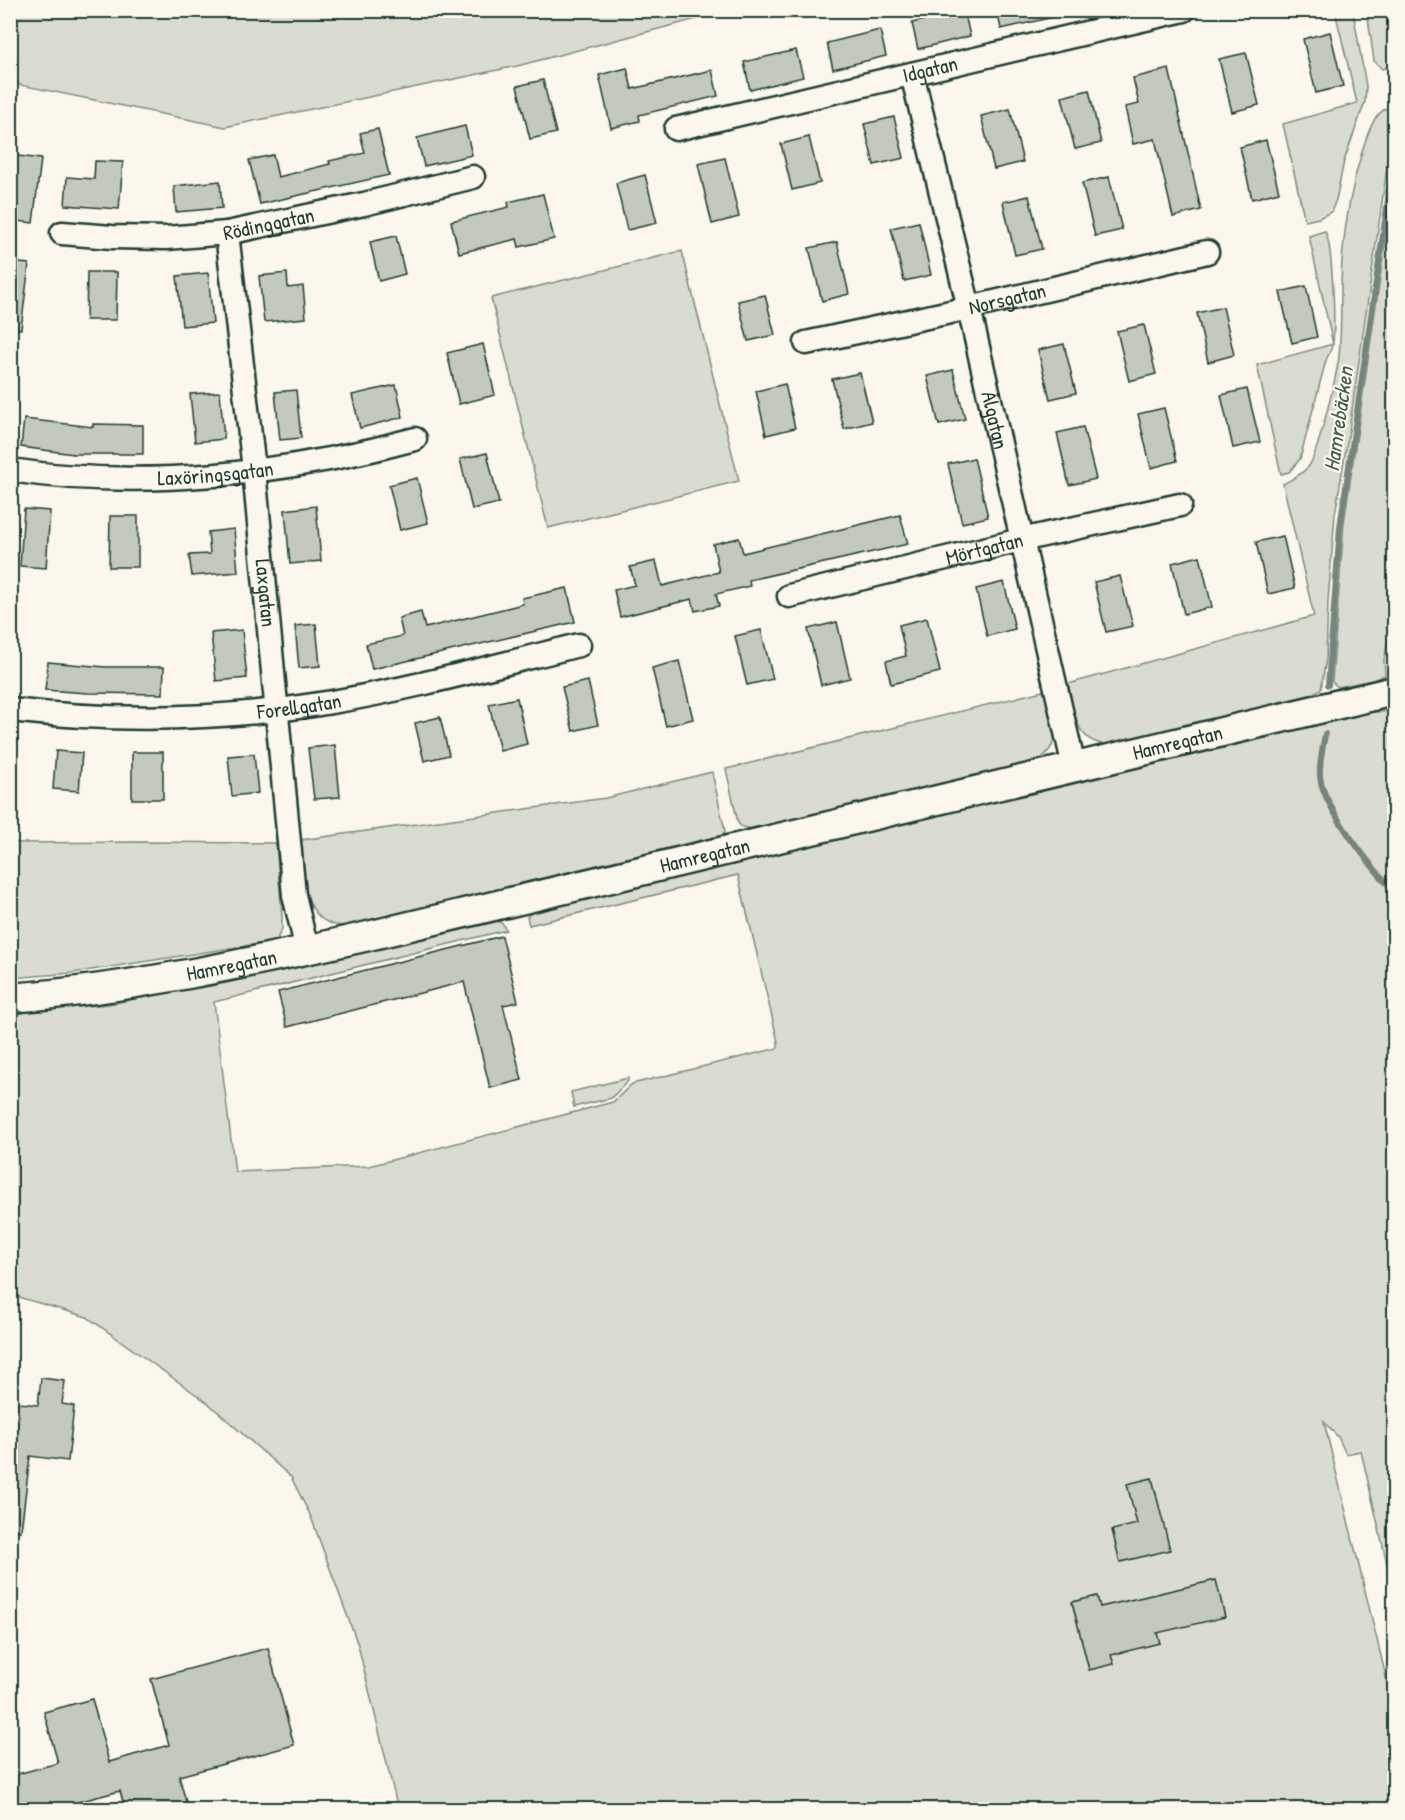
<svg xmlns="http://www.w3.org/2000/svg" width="1405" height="1820" font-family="'Patrick Hand',sans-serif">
  <rect width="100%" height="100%" fill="#fbf7ec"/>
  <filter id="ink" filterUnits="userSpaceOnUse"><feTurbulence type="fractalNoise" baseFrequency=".0167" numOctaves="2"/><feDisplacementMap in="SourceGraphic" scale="12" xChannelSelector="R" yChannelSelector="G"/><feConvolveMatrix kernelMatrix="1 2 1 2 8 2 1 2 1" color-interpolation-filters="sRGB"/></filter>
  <g filter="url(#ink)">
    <g fill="#dbdcd1" stroke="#7d8c82" stroke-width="1.5">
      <polygon points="10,11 11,10 727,11 517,66 225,127 11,83"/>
      <polygon points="1335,11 1353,11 1366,86 1365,102 1344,161 1336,200 1331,212 1319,218 1305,221 1283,124 1357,103"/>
      <polygon points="1367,11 1394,11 1393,66 1382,69 1374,61"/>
      <path d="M1393,106l1,13 -46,319 -13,76 -7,87 -2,58 -5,30 -13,7 -199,48c-34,1 -35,-34 -41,-60l246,-68 -31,-132c8,-4 19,-10 26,-18 9,-13 28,-92 30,-110 3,-32 1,-64 3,-96 3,-39 10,-76 21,-112 6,-17 11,-38 30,-42z"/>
      <polygon points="1394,183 1394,561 1392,621 1384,660 1385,675 1373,680 1338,687 1332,682 1344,523"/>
      <path d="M1325,231c8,15 10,92 8,111 -1,6 -4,12 -7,18l-26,99 -11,13 -8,2 -24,-109 76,-21 -24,-108z"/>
      <polygon points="682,251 739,481 548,528 491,298"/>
      <path d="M1047,690c7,32 20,50 -11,73l-284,66 -10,-2 -4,-4 -12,-54z"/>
      <path d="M1394,711v564c-8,24 -6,44 0,67v252l-33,-143 -15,3 -8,-17 -14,-15 64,263 6,-1v125h-996l-40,-164 -47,-128 -20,-40 -83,-74 -121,-86 -76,-22 -1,-282 99,-9 103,-20 281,-65 10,5 3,6 -292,72 21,170 134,-6 244,-64 19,-18 146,-36v-6l-40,-167 -209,50 -2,-8 8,-8 214,-49 541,-131 67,-16z"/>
      <path d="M712,772l12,54 1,6 -4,4 -365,89c-56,8 -51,-46 -55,-85l305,-42z"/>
      <polygon points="141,842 276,843 282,916 282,929 276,941 72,973 11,978 11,843"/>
      <polygon points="628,1078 628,1081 611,1098 574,1107 571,1092"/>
    </g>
    <path fill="#adb4aa" stroke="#74847b" stroke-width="1.5" d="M1394,1275v67c-6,-23 -8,-43 0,-67z"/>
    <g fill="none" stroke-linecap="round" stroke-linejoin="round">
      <g stroke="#74847b" stroke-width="6">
        <polyline points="1328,685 1340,527 1394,159"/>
        <path d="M1325,734c-2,13 -6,29 -5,42 2,30 53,93 74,115"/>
        <polyline points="1392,1002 1394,996"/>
      </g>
    </g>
    <g fill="#c4c9be" stroke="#1f3d34" stroke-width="1.5">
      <polygon points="964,10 970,36 918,49 912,23"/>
      <polygon points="997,10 1054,10 1054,17 1001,29"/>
      <polygon points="880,30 886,56 833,69 827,43"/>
      <polygon points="1330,32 1343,86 1316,93 1303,39"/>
      <polygon points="796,50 803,77 750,90 744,62"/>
      <polygon points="1246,53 1259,105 1232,112 1219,59"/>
      <polygon points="627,68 632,89 712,70 718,96 639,115 640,121 611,128 599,75"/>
      <polygon points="1169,69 1201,210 1173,217 1155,139 1133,144 1125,107 1139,104 1133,78"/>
      <polygon points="543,80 556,133 530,139 517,86"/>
      <polygon points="1089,90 1101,143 1075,149 1062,97"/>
      <polygon points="1010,109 1023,162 994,169 981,116"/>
      <polygon points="894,117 904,158 874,165 864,124"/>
      <polygon points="465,126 472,155 424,166 417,138"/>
      <polygon points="378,129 389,175 260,204 249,160 273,155 278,177 330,164 329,161 365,153 360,133"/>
      <polygon points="809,137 820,183 792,190 781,144"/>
      <polygon points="1266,140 1279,192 1252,199 1240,147"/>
      <polygon points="10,155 41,159 33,223 10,220"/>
      <polygon points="725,158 739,217 712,224 698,164"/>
      <polygon points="95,161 123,162 119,209 65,205 67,177 94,179"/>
      <polygon points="645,175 657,223 627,230 616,183"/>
      <polygon points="1109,177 1122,230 1095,236 1082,183"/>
      <polygon points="220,181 222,208 176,212 174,186"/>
      <polygon points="543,194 554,239 519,247 517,239 459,253 451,221 509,207 508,202"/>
      <polygon points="1029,196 1042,249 1015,255 1003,202"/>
      <polygon points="919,222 931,275 904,281 891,228"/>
      <polygon points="396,236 405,274 379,281 370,242"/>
      <polygon points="837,242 849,294 822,301 809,248"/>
      <polygon points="10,262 29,264 21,329 10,328"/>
      <polygon points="87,272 117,272 116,320 86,320"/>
      <polygon points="208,273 213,323 182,326 177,276"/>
      <polygon points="287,273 288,288 303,286 306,318 264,322 259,276"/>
      <polygon points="1306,286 1317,337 1292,343 1280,292"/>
      <polygon points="765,295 775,335 748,341 738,301"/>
      <polygon points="1223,307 1234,355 1208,362 1197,313"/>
      <polygon points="1144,325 1156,374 1129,381 1117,331"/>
      <polygon points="483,344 495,395 459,404 447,353"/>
      <polygon points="1064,344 1076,393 1050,399 1038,350"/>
      <polygon points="953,370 965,419 939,425 927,376"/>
      <polygon points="860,373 872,422 844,429 832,379"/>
      <polygon points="785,384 795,428 766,435 756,391"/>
      <polygon points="396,385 403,417 360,428 352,395"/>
      <polygon points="1247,389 1260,442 1233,448 1221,395"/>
      <polygon points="296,390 301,438 280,440 275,392"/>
      <polygon points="220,392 224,439 195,442 190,394"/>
      <polygon points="1164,408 1177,461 1151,468 1138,414"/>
      <polygon points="24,419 93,427 93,424 143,425 143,454 74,454 21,447"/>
      <polygon points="1083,427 1096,479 1069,485 1057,433"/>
      <polygon points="487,453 499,503 472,509 460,459"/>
      <polygon points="974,458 988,517 962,523 948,464"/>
      <polygon points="417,478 428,523 400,530 389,485"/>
      <polygon points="316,506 321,561 290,564 285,510"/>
      <polygon points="24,509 50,511 46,568 20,566"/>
      <polygon points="900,515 908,544 749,580 750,586 716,594 719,606 695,611 692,599 620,617 614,590 635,585 630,567 656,561 662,586 719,572 713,544 739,538 743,553"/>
      <polygon points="110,516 138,516 138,567 109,567"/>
      <polygon points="234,529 238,572 192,576 189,555 210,554 208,532"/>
      <polygon points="1283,536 1295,588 1268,594 1256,542"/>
      <polygon points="1200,556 1212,607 1184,614 1172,563"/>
      <polygon points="1120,576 1133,626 1106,632 1094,582"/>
      <polygon points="1004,582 1015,629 987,636 976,589"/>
      <polygon points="567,588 575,622 372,669 366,644 403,636 399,618 421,612 425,628 523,604 522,598"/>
      <polygon points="927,618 940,672 891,684 886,661 906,656 899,625"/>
      <polygon points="837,622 850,678 821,685 808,629"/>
      <polygon points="316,624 320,666 299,668 295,626"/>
      <polygon points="242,630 247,678 216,681 211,633"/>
      <polygon points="761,630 773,679 747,685 735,636"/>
      <polygon points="679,661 693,719 666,726 652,668"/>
      <polygon points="48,662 106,667 164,667 163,694 88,693 45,690"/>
      <polygon points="588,681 598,725 573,731 562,687"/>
      <polygon points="517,698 527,744 500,751 489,704"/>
      <polygon points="440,717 449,755 424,761 415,723"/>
      <polygon points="335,745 340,797 314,799 308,748"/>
      <polygon points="56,751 82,753 79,791 53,789"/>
      <rect x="132" y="752" width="31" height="47"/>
      <polygon points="254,754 258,793 232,796 228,756"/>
      <polygon points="502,936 518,1002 503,1005 522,1080 490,1088 464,982 287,1027 278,992"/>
      <polygon points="41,1378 65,1381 62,1404 74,1406 68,1461 30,1456 21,1531 10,1531 10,1402 38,1405"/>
      <polygon points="1152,1478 1170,1550 1120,1562 1112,1530 1137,1524 1127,1484"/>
      <polygon points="1216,1580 1225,1617 1157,1633 1160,1643 1111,1655 1114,1664 1089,1670 1072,1602 1097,1596 1100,1607"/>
      <polygon points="268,1648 294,1745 179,1776 188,1809 125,1809 120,1791 51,1809 10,1809 10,1776 58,1763 44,1712 92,1699 109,1762 169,1745 151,1679"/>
    </g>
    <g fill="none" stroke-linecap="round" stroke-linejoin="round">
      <g stroke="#1f3d34" stroke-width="27">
        <g id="minor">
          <path id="s1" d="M912,74l57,234 105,459"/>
          <path id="s2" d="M676,129l508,-119"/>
          <path id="s3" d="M62,233l50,4 54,1 61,-5 137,-29 109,-27"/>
          <path id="s4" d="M227,233l27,237 40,425 13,55"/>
          <path id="s5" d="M806,343l163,-35 238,-56"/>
          <path id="s6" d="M10,470c132,20 277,4 405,-31"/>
          <path id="s7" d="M789,596l232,-56 159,-35"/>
          <path id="s8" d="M10,710c107,12 217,10 322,-8 83,-14 165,-37 247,-57"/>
        </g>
      </g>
      <g stroke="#1f3d34" stroke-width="33">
        <g id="tertiary">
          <path id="s9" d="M10,998c120,-9 238,-35 354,-61l1030,-246"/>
        </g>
      </g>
      <use href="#minor" stroke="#fbf7ec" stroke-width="22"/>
      <use href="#tertiary" stroke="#fbf7ec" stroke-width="28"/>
    </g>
  </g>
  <g text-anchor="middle" stroke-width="4.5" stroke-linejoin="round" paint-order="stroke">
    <g font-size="21" fill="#1f3d34" stroke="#fbf7ec">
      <text dy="7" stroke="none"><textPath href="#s2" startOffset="261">Idgatan</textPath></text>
      <text dy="7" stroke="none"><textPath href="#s3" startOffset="208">Rödinggatan</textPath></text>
      <text dy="7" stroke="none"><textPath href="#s5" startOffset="206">Norsgatan</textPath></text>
      <text dy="7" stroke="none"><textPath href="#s1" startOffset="356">Ålgatan</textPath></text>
      <text dy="7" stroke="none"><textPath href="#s6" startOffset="206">Laxöringsgatan</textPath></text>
      <text dy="7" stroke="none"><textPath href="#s7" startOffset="201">Mörtgatan</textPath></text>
      <text dy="7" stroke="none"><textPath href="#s4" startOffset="362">Laxgatan</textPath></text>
      <text dy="7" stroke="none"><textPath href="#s8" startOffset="290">Forellgatan</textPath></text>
      <text dy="7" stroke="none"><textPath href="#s9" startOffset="1196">Hamregatan</textPath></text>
      <text dy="7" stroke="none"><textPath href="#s9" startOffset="710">Hamregatan</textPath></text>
      <text dy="7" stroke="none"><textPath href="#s9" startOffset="224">Hamregatan</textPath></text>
    </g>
    <g font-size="22" font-style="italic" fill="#425b52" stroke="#fbf7ec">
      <text transform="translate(1338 419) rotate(-82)" y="8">Hamrebäcken</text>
    </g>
  </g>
  <rect width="1405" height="1820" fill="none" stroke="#fbf7ec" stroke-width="36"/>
  <rect x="18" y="18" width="1369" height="1784" fill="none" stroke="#1f3d34" stroke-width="2" filter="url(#ink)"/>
</svg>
